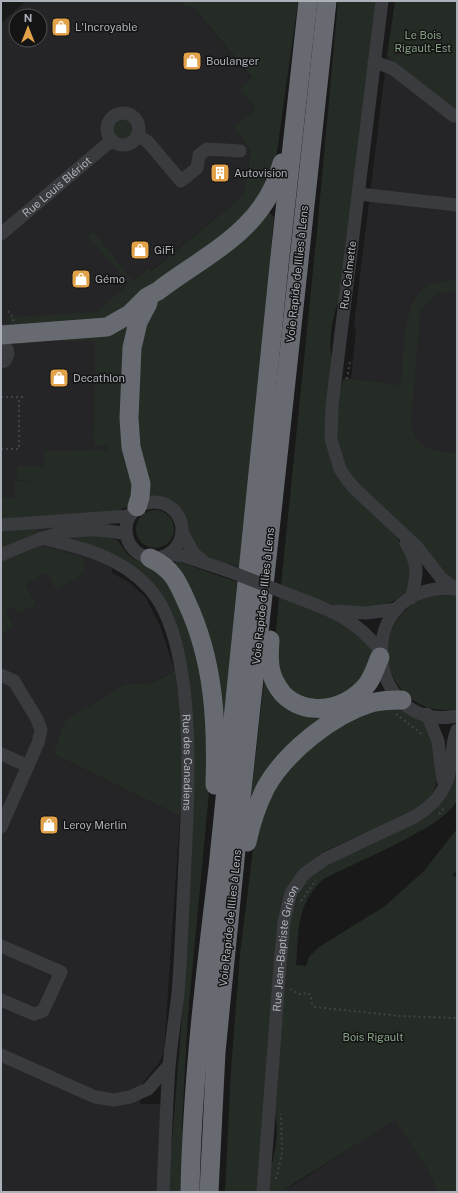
<svg xmlns="http://www.w3.org/2000/svg" width="458" height="1193" font-family="'Public Sans',sans-serif">
  <rect width="100%" height="100%" fill="#19191a"/>
  <g fill="#252527" fill-rule="evenodd">
    <path d="M26,1h155l5,6 8,1 58,71 4,30 -23,18 18,24 -7,44 -111,90 -25,160 -1,24 5,104 17,9 17,16 14,28 15,45 -23,12 -26,1 -73,70 127,62 -16,236 -5,11 -17,21 -2,20h20l2,7 -5,81h-156v-1169zM16,16h24v24h-24z"/>
    <polygon points="387,56 457,113 457,477 405,444 414,387 351,379 356,330 354,324"/>
    <polygon points="395,1119 429,1172 437,1192 277,1192 282,1191 298,1182"/>
  </g>
  <g fill="#252c25">
    <polygon points="181,1 298,1 277,152 272,175 244,219 114,320 1,329 1,324 10,324 10,317 97,312 129,283 87,236 93,231 133,281 148,269 151,271 244,195 251,151 233,127 256,109 240,89 252,78 194,8 186,7"/>
    <path d="M338,1h39l-36,297c-9,13 -14,49 -8,63l-6,82 75,102 11,22 -7,25 -12,9 -16,6 -42,-1 -55,-21 36,-354z"/>
    <polygon points="395,1 457,1 457,113 387,56"/>
    <circle cx="123" cy="129" r="10"/>
    <path d="M263,213h7l4,4 -35,350c-13,-5 -34,-8 -43,-18 -7,-8 -7,-19 -10,-29 -6,-19 -23,-25 -41,-23l-3,-21 -7,-116 16,-53z"/>
    <path d="M457,279v13c-19,-2 -28,6 -37,21l-9,111c6,27 22,27 46,29v129l-10,-4 -93,-98c-20,-29 -22,-70 -10,-102l57,7c3,-26 1,-81 23,-97 9,-6 23,-7 33,-9z"/>
    <polygon points="128,320 134,474 130,505 117,511 1,519 1,498 15,498 15,481 44,481 17,480 17,466 44,466 44,451 108,450 108,445 94,446 95,341 64,341 64,337 27,341 21,346 16,342"/>
    <circle cx="155" cy="529" r="19"/>
    <polygon points="32,527 38,530 38,533 1,548 1,529"/>
    <polygon points="74,537 110,537 118,541 127,554 135,560 148,564 163,572 202,653 210,782 188,1015 182,1123 182,1192 168,1192 183,1003 190,708 166,603 80,544"/>
    <path d="M37,547h10l35,10c11,18 -13,25 -26,32l-10,-17 -21,13 11,19 -18,10 -5,-8 -8,5 9,15 -12,8 -1,-72z"/>
    <polygon points="177,561 237,582 222,742 172,566"/>
    <path d="M457,595v114c-56,10 -93,-57 -53,-97 5,-6 12,-12 19,-14 10,-4 24,-2 34,-3z"/>
    <polygon points="279,597 346,622 373,650 373,663 353,690 326,702 302,698 282,680 275,644"/>
    <path d="M175,671c7,48 9,97 5,145l-127,-62 13,-34 60,-36 26,-1z"/>
    <polygon points="265,673 325,715 250,804"/>
    <path d="M395,705c10,6 23,11 31,20 6,8 7,16 8,26 5,30 6,42 -21,60l-88,40c-19,13 -26,20 -38,40l-29,301h-33l6,-122 9,-116 14,-112 11,-36 20,-32 22,-24 59,-42z"/>
    <path d="M457,750c0,14 1,35 0,49 -6,26 -109,66 -135,81 -26,26 -23,50 -26,85l10,1 3,-9 10,-10 66,-41 39,-35 33,-42v40l-5,7 5,1v315h-20l-8,-20 -34,-52 -113,71 -13,1c1,-8 0,-17 2,-25 5,-18 8,-34 4,-53l15,-193 10,-32 8,-11 13,-11 101,-48z"/>
  </g>
  <g fill="none" stroke-linecap="round" stroke-linejoin="round">
    <g stroke="#404246" stroke-width="2" stroke-dasharray="2 3" stroke-linecap="butt">
      <polyline points="8,311 12,316 13,321"/>
      <polyline points="347,379 350,361"/>
      <polyline points="1,397 23,397"/>
      <polyline points="1,449 19,449 19,397"/>
      <polyline points="396,714 423,735"/>
      <polyline points="439,814 445,807"/>
      <polyline points="301,901 316,880"/>
      <polyline points="290,989 299,994 308,993 311,996 311,1002 315,1007 400,1016 457,1018"/>
      <polyline points="276,1179 282,1154 281,1114"/>
    </g>
    <g stroke="#3a3b3f" stroke-width="13">
      <polyline points="382,1 332,406 331,439 340,469 346,478 354,488 417,547 441,578 456,589"/>
      <polyline points="374,62 392,68 454,116"/>
      <circle cx="123" cy="129" r="16"/>
      <polyline points="137,135 148,142 181,181 197,168 199,155 207,149 240,151"/>
      <polyline points="359,194 457,205"/>
      <path id="s1" d="M1,234l111,-94"/>
      <polyline points="1,343 7,349 8,354 5,361 1,362"/>
      <circle cx="154" cy="530" r="28"/>
      <polyline points="1,525 129,516"/>
      <polyline points="182,532 194,554 203,561"/>
      <path id="s2" d="M41,538c40,9 80,19 108,50 52,57 38,221 35,295 -2,37 -3,74 -6,111 -3,24 -7,49 -9,73 -3,41 -4,83 -6,125"/>
      <path d="M406,543c13,22 12,31 5,55"/>
      <polyline points="169,554 184,556 226,570"/>
      <path d="M1,555c46,-20 74,-32 125,-21"/>
      <path d="M456,589c-107,-9 -92,145 1,127"/>
      <path d="M293,596c39,15 60,21 87,54"/>
      <polyline points="337,611 366,613 397,609"/>
      <polyline points="1,675 14,681 37,719 41,730 38,743 1,827"/>
      <polyline points="427,714 438,741 443,780"/>
      <polyline points="1,754 28,766"/>
      <polyline points="1,946 61,972 43,1011 34,1014 1,1000"/>
      <polyline points="1,1055 95,1097 114,1100 130,1097 148,1089 169,1065"/>
      <path id="s3" d="M263,1192l17,-226 4,-44 7,-29 13,-19 21,-15 89,-42c17,-10 31,-24 35,-44 4,-15 2,-29 8,-43"/>
    </g>
    <g stroke="#676a70" stroke-width="19">
      <path d="M1,335l106,-8 23,-13 17,-17 11,-6c50,-38 107,-61 124,-128"/>
      <polyline points="137,507 140,497 141,484 131,447 129,418 132,348 138,322 148,303"/>
      <path d="M150,558c22,10 28,24 37,45 27,58 30,119 28,182"/>
      <path d="M270,640c-1,14 -2,29 5,42 17,35 64,33 88,7 9,-8 12,-21 17,-32"/>
      <path d="M247,842c4,-19 10,-37 19,-55 20,-35 66,-72 105,-84 10,-3 21,-3 31,-3"/>
      <path d="M190,1192c2,-108 15,-217 28,-324l61,-603 29,-264"/>
      <polyline points="209,1192 216,1052 241,799 327,1"/>
    </g>
    <polyline stroke="#3a3b3f" stroke-width="13" points="226,570 293,596"/>
  </g>
  <defs>
    <g id="shop-square" transform="scale(1)"><rect x="-9" y="-9" width="18" height="18" rx="4" fill="#e1a24a" stroke="#141415"/><path d="M-5-2.5h2.3a2.7 3.5 0 0 1 5.4 0H5L5.5 6h-11ZM-1.5-2.5h3a1.5 2.3 0 0 0-3 0Z" fill="#fff"/></g>
    <g id="building-square" transform="scale(1)"><rect x="-9" y="-9" width="18" height="18" rx="4" fill="#e1a24a" stroke="#141415"/><path d="M-4-6H4V6H1V3H-1V6H-4ZM-2.5-4.3h1.7v1.8h-1.7ZM.8-4.3h1.7v1.8H.8ZM-2.5-1h1.7V.8h-1.7ZM.8-1h1.7V.8H.8Z" fill="#fff"/></g>
  </defs>
  <g fill-rule="evenodd">
    <use href="#shop-square" x="61" y="27"/>
    <use href="#shop-square" x="192" y="61"/>
    <use href="#building-square" x="220" y="173"/>
    <use href="#shop-square" x="140" y="250"/>
    <use href="#shop-square" x="81" y="279"/>
    <use href="#shop-square" x="59" y="378"/>
    <use href="#shop-square" x="49" y="825"/>
  </g>
  <g text-anchor="middle" stroke-width="3" stroke-linejoin="round" paint-order="stroke">
    <g font-size="11" fill="#acb1b9" stroke="#141415" text-anchor="start">
      <text x="75" y="31">L'Incroyable</text>
      <text x="206" y="65">Boulanger</text>
      <text x="234" y="177">Autovision</text>
      <text x="154" y="254">GiFi</text>
      <text x="95" y="283">Gémo</text>
      <text x="73" y="382">Decathlon</text>
      <text x="63" y="829">Leroy Merlin</text>
    </g>
    <g font-size="11" fill="#86a285" stroke="#141415">
      <text x="423" y="39">Le Bois<tspan x="423" dy="13">Rigault-Est</tspan></text>
      <text x="373" y="1041">Bois Rigault</text>
    </g>
    <g font-size="11" fill="#acb1b9" stroke="#141415">
      <text dy="4" stroke="none"><textPath href="#s1" startOffset="73">Rue Louis Blériot</textPath></text>
      <text transform="translate(297 274) rotate(-84)" y="4">Voie Rapide de Illies à Lens</text>
      <text transform="translate(348 275) rotate(-83)" y="4">Rue Calmette</text>
      <text transform="translate(263 596) rotate(-84)" y="4">Voie Rapide de Illies à Lens</text>
      <text dy="4" stroke="none"><textPath href="#s2" startOffset="303">Rue des Canadiens</textPath></text>
      <text transform="translate(230 918) rotate(-84)" y="4">Voie Rapide de Illies à Lens</text>
      <text dy="4" stroke="none"><textPath href="#s3" startOffset="245">Rue Jean-Baptiste Grison</textPath></text>
    </g>
  </g>
  <rect width="458" height="1193" fill="none" stroke="#acb1b9" stroke-width="4"/>
  <g transform="translate(28 28)"><circle r="19" fill="#141415" stroke="#515357"/>
  <path d="M0-3L7 15L0 10L-7 15Z" fill="#e1a24a"/>
  <text y="-6" font-size="11" font-weight="bold" text-anchor="middle" fill="#acb1b9">N</text>
  </g>
</svg>
